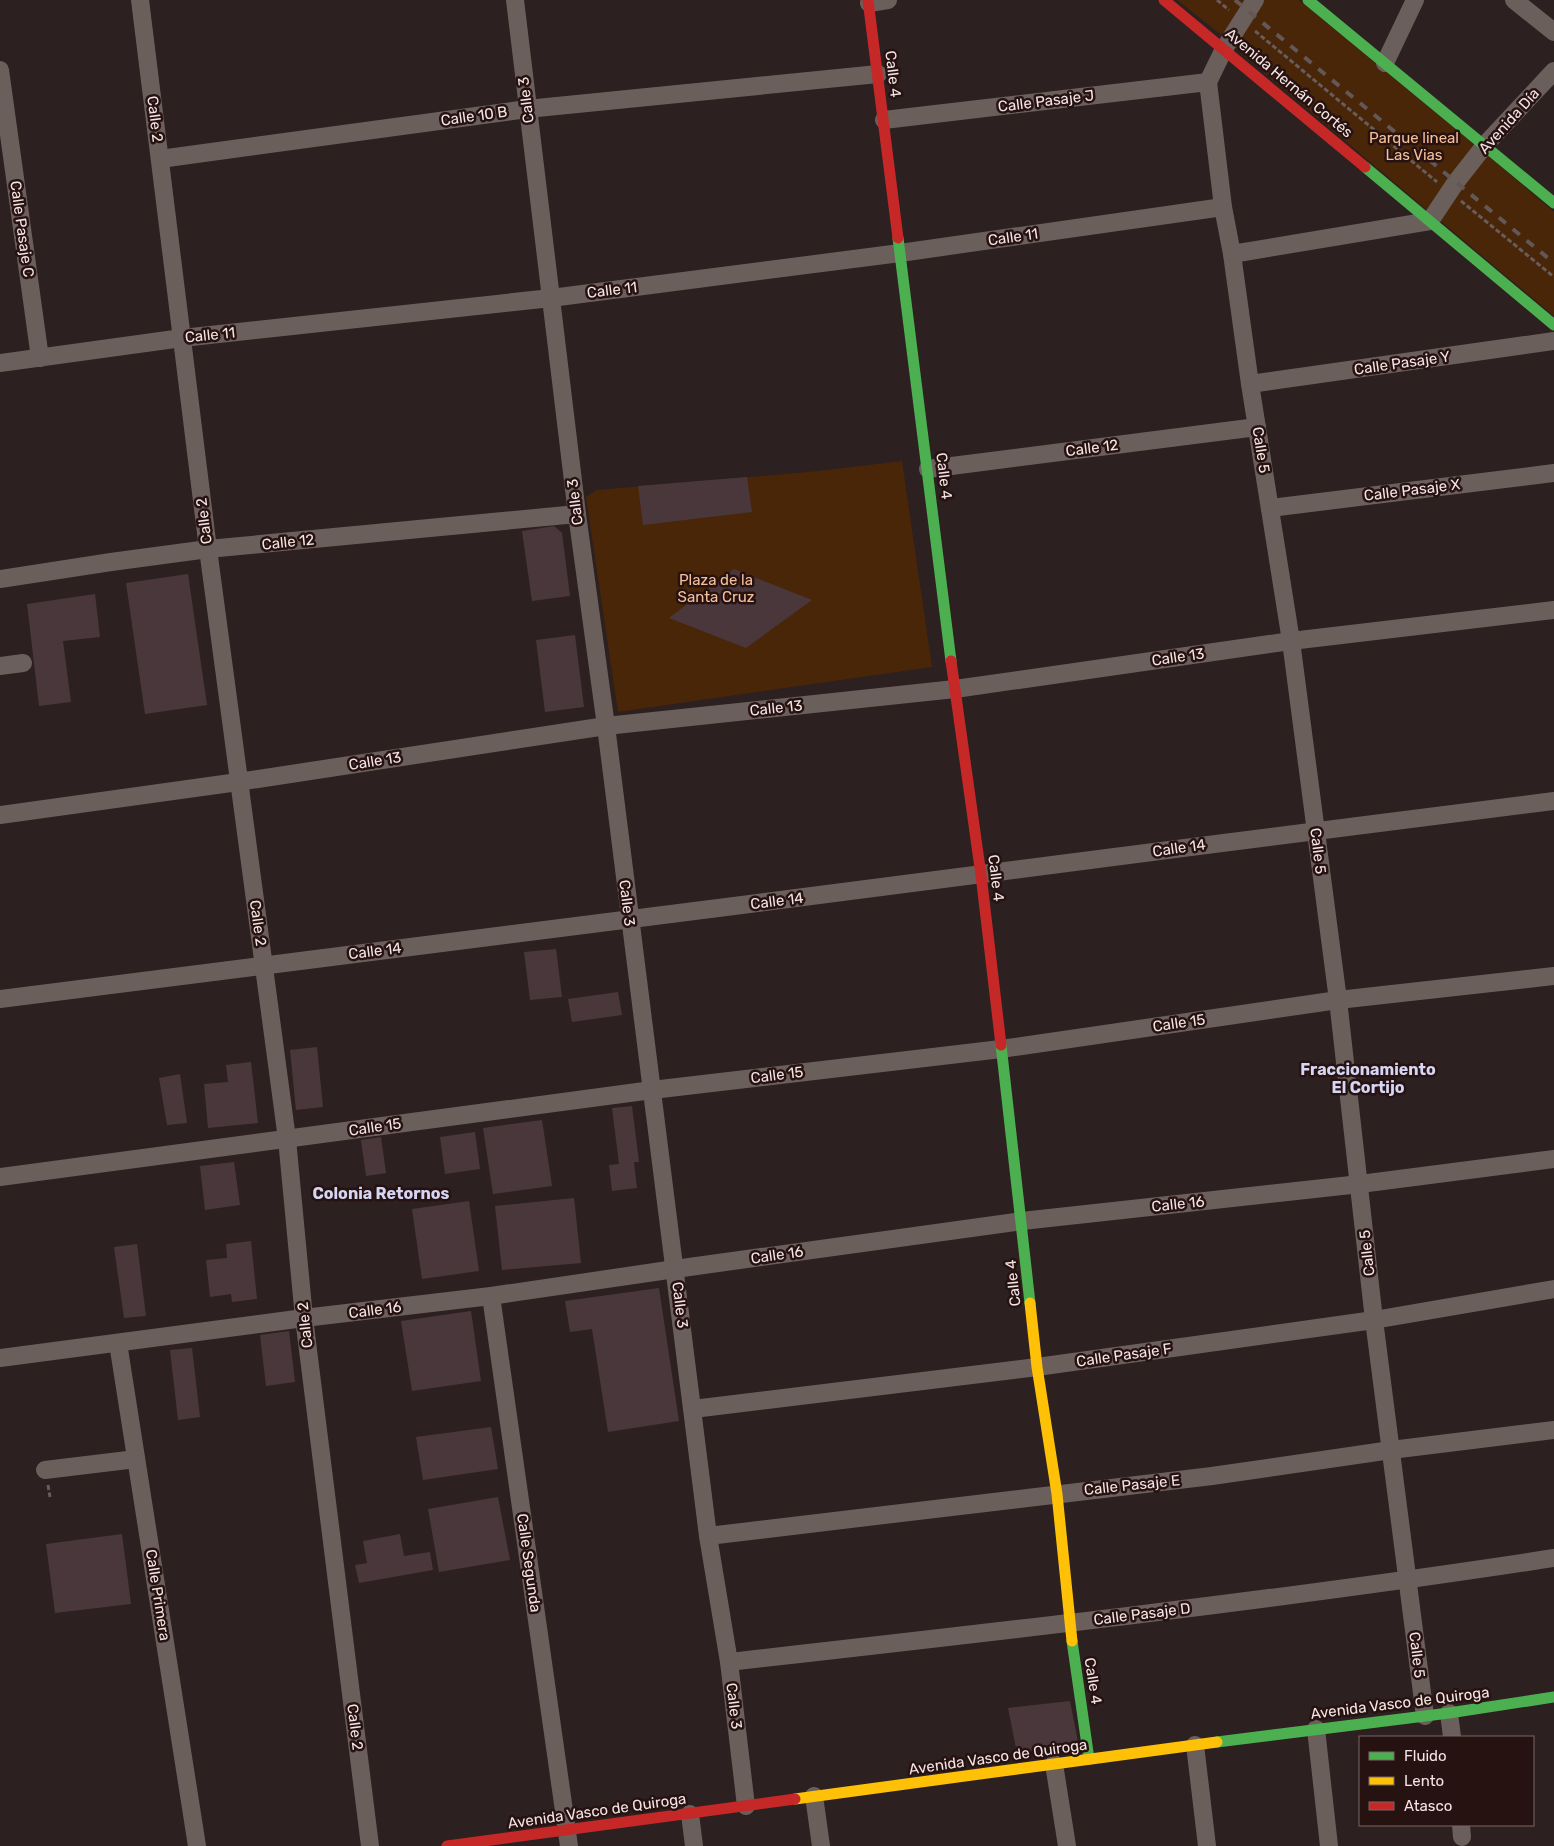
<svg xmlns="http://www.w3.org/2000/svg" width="1554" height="1846" font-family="Rubik,sans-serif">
  <rect width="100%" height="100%" fill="#2c2020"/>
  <g fill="#492608">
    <polygon points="1177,0 1248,0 1223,36"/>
    <polygon points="1262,0 1299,0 1476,146 1428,211 1232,45"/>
    <polygon points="1486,154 1554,212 1554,316 1438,219"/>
    <polygon points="902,461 932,667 618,712 586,497 597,490 819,471"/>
  </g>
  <g fill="#4a373c">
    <polygon points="747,477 752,512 643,525 638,486"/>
    <polygon points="554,526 562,533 570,596 532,601 522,531"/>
    <polygon points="734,569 812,600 746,648 669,618"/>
    <polygon points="188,574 207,705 145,714 126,583"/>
    <polygon points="95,594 100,637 63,641 71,702 39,706 27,604"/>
    <polygon points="575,635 584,707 545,712 536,640"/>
    <polygon points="556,949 562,997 530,1000 524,952"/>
    <polygon points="618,992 622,1015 572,1022 568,999"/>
    <polygon points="317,1047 323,1107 296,1110 290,1050"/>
    <polygon points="251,1062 258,1123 208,1128 204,1084 228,1082 226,1065"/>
    <polygon points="180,1074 187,1123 167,1125 159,1078"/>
    <polygon points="632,1106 639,1162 634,1162 637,1188 612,1191 609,1165 619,1164 612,1108"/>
    <polygon points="542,1120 552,1186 493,1194 483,1128"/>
    <polygon points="475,1132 480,1169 445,1174 440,1137"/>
    <polygon points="381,1137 386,1173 366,1176 361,1140"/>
    <polygon points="234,1162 240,1205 205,1210 200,1166"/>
    <polygon points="574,1198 581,1263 502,1270 495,1206"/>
    <polygon points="469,1201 479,1271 422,1279 412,1209"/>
    <polygon points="251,1241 257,1299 232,1302 231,1294 210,1297 206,1260 227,1258 226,1244"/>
    <polygon points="137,1244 146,1316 124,1318 114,1247"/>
    <polygon points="659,1288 679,1421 608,1432 592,1329 570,1332 565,1301"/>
    <polygon points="471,1311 481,1381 412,1391 401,1321"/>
    <polygon points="289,1331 295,1382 266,1386 260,1335"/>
    <polygon points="192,1348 200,1417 178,1420 170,1350"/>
    <polygon points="491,1427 498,1469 423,1480 416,1437"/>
    <polygon points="498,1497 510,1560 439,1572 428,1509"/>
    <polygon points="122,1534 131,1604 55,1613 46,1544"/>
    <polygon points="400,1534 404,1556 430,1552 433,1570 359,1583 355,1565 367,1563 363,1541"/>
    <polygon points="1070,1701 1079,1747 1017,1753 1008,1708"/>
  </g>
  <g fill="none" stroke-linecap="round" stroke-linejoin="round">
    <g stroke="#685c5c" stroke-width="3" stroke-dasharray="5 2.5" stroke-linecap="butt">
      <polyline points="1217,0 1229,10"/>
      <polyline points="1255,31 1437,182"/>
      <polyline points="1461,201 1554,277"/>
      <polyline points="48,1485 50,1497"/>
    </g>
    <g stroke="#6b5f5c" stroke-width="18">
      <polyline points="140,0 208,549 287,1139 304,1318 370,1846"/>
      <polyline points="515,0 577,514 606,726 708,1536 729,1662 746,1806"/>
      <polyline points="1255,0 1224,49 1208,82 1223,207 1232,254 1250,384 1291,641 1338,1000 1374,1320 1425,1716"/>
      <polyline points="1514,0 1554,32"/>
      <polyline points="869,3 888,0"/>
      <polyline points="1385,63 1415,0"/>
      <polyline points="0,70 40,358"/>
      <polyline points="884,120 1208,82"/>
      <polyline points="160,159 527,109 878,74"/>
      <polyline points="1232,254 1430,221 1456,182 1485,145 1554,71"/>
      <polyline points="0,363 182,338 551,298 900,253 1223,207"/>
      <polyline points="1250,384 1554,341"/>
      <polyline points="928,469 1257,427"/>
      <polyline points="1270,508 1554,473"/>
      <polyline points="0,579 111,562 208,549 577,514"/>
      <polyline points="0,666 23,663"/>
      <polyline points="0,815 238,782 606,726 955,689 1291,641 1554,610"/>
      <path d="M0,999c247,-32 495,-62 742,-94 271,-34 541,-71 812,-104"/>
      <polyline points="0,1177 652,1090 1001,1049 1338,1000 1554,976"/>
      <polyline points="491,1296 569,1846"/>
      <polyline points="118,1343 197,1846"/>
      <polyline points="0,1358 304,1318 491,1296 675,1269 1022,1221 1360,1184 1554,1159"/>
      <polyline points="693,1409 1037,1367 1374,1320 1554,1289"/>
      <polyline points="45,1470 136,1459"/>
      <polyline points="708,1536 1212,1476 1391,1450 1554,1430"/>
      <path d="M729,1662c275,-31 551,-62 825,-104"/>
      <polyline points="1449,1713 1452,1737"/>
      <polyline points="1316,1729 1329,1846"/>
      <polyline points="1195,1745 1207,1846"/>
      <polyline points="1054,1764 1067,1846"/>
      <polyline points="814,1796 821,1846"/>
      <polyline points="690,1814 694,1846"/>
      <polyline points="1461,1825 1462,1837"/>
    </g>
    <g stroke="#4caf50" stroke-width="11">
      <polyline points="1308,0 1554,203"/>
      <polyline points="1365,167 1554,325"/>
      <polyline points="898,238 951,661"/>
      <polyline points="1001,1045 1030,1303"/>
      <polyline points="1072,1641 1089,1759"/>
      <polyline points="1217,1742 1449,1713 1554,1697"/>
    </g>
    <g stroke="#ffc107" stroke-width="11">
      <polyline points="1030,1303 1037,1367 1057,1494 1072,1641"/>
      <polyline points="795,1799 1217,1742"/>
    </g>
    <g stroke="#c62828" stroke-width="11">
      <polyline points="868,0 898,238"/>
      <polyline points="1164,0 1365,167"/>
      <polyline points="951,661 981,875 1001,1045"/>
      <polyline points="447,1846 795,1799"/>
    </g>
    <polyline stroke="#635757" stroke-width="4" stroke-dasharray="9 9" stroke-linecap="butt" points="1235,0 1554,263"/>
  </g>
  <g text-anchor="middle" stroke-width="5" stroke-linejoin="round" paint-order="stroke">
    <g font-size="15" fill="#f5e4e4" stroke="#271212">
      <text transform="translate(893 74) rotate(83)" y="5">Calle 4</text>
      <text transform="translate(1289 83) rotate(40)" y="5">Avenida Hernán Cortés</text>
      <text transform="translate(526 100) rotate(-97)" y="5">Calle 3</text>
      <text transform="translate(1046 101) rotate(-7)" y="5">Calle Pasaje J</text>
      <text transform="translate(474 116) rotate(-8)" y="5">Calle 10 B</text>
      <text transform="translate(155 119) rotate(83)" y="5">Calle 2</text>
      <text transform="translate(1509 121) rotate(-48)" y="5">Avenida Día</text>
      <text transform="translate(22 229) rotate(82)" y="5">Calle Pasaje C</text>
      <text transform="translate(1013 237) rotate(-8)" y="5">Calle 11</text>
      <text transform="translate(612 290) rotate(-7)" y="5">Calle 11</text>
      <text transform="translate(210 335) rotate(-6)" y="5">Calle 11</text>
      <text transform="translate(1402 363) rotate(-8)" y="5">Calle Pasaje Y</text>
      <text transform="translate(1092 448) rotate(-7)" y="5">Calle 12</text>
      <text transform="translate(1261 450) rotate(81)" y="5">Calle 5</text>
      <text transform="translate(944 476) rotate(83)" y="5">Calle 4</text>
      <text transform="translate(1412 490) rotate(-7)" y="5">Calle Pasaje X</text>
      <text transform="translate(575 502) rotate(-97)" y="5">Calle 3</text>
      <text transform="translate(204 521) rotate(-97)" y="5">Calle 2</text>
      <text transform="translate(288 542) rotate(-6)" y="5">Calle 12</text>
      <text transform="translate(1178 657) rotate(-8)" y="5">Calle 13</text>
      <text transform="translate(776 708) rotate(-6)" y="5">Calle 13</text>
      <text transform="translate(375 761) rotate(-9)" y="5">Calle 13</text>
      <text transform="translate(1179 848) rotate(-8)" y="5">Calle 14</text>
      <text transform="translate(1318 851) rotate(83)" y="5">Calle 5</text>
      <text transform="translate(996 878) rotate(83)" y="5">Calle 4</text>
      <text transform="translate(777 901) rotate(-7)" y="5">Calle 14</text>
      <text transform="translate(627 903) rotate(83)" y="5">Calle 3</text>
      <text transform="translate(258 923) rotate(82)" y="5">Calle 2</text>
      <text transform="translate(375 951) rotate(-7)" y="5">Calle 14</text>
      <text transform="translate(1179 1023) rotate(-8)" y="5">Calle 15</text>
      <text transform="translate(777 1075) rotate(-7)" y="5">Calle 15</text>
      <text transform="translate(375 1127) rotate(-8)" y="5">Calle 15</text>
      <text transform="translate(1178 1204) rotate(-6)" y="5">Calle 16</text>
      <text transform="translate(1367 1253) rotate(-96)" y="5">Calle 5</text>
      <text transform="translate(777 1255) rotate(-8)" y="5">Calle 16</text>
      <text transform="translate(1013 1283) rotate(-96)" y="5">Calle 4</text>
      <text transform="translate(680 1305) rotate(83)" y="5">Calle 3</text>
      <text transform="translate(375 1310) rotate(-7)" y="5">Calle 16</text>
      <text transform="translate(305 1325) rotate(-96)" y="5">Calle 2</text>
      <text transform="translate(1124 1355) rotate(-8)" y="5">Calle Pasaje F</text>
      <text transform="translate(1132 1485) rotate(-6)" y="5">Calle Pasaje E</text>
      <text transform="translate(529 1563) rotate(82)" y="5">Calle Segunda</text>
      <text transform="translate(158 1595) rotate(81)" y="5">Calle Primera</text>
      <text transform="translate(1142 1614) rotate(-7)" y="5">Calle Pasaje D</text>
      <text transform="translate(1417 1655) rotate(83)" y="5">Calle 5</text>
      <text transform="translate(1093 1681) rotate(81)" y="5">Calle 4</text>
      <text transform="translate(1400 1703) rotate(-7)" y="5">Avenida Vasco de Quiroga</text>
      <text transform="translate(734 1706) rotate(83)" y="5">Calle 3</text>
      <text transform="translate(355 1727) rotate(83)" y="5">Calle 2</text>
      <text transform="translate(998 1757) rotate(-8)" y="5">Avenida Vasco de Quiroga</text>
      <text transform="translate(597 1811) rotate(-8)" y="5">Avenida Vasco de Quiroga</text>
    </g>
    <g font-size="15" fill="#f6c099" stroke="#271212">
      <text x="1414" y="143">Parque lineal<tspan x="1414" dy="17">Las Vias</tspan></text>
      <text x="716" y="585">Plaza de la<tspan x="716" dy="17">Santa Cruz</tspan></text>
    </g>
    <g font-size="16" font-weight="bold" fill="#d5d6f3" stroke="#271212">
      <text x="1368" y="1075">Fraccionamiento<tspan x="1368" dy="18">El Cortijo</tspan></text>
      <text x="381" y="1199">Colonia Retornos</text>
    </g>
  </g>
  <rect x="1359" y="1736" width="175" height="90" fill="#271212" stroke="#796666"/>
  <rect x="1369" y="1752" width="25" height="8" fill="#4caf50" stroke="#796666"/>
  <text x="1404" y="1761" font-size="15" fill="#f5e4e4">Fluido</text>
  <rect x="1369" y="1777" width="25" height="8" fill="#ffc107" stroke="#796666"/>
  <text x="1404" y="1786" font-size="15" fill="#f5e4e4">Lento</text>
  <rect x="1369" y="1802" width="25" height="8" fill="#c62828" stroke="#796666"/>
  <text x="1404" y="1811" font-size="15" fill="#f5e4e4">Atasco</text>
</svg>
